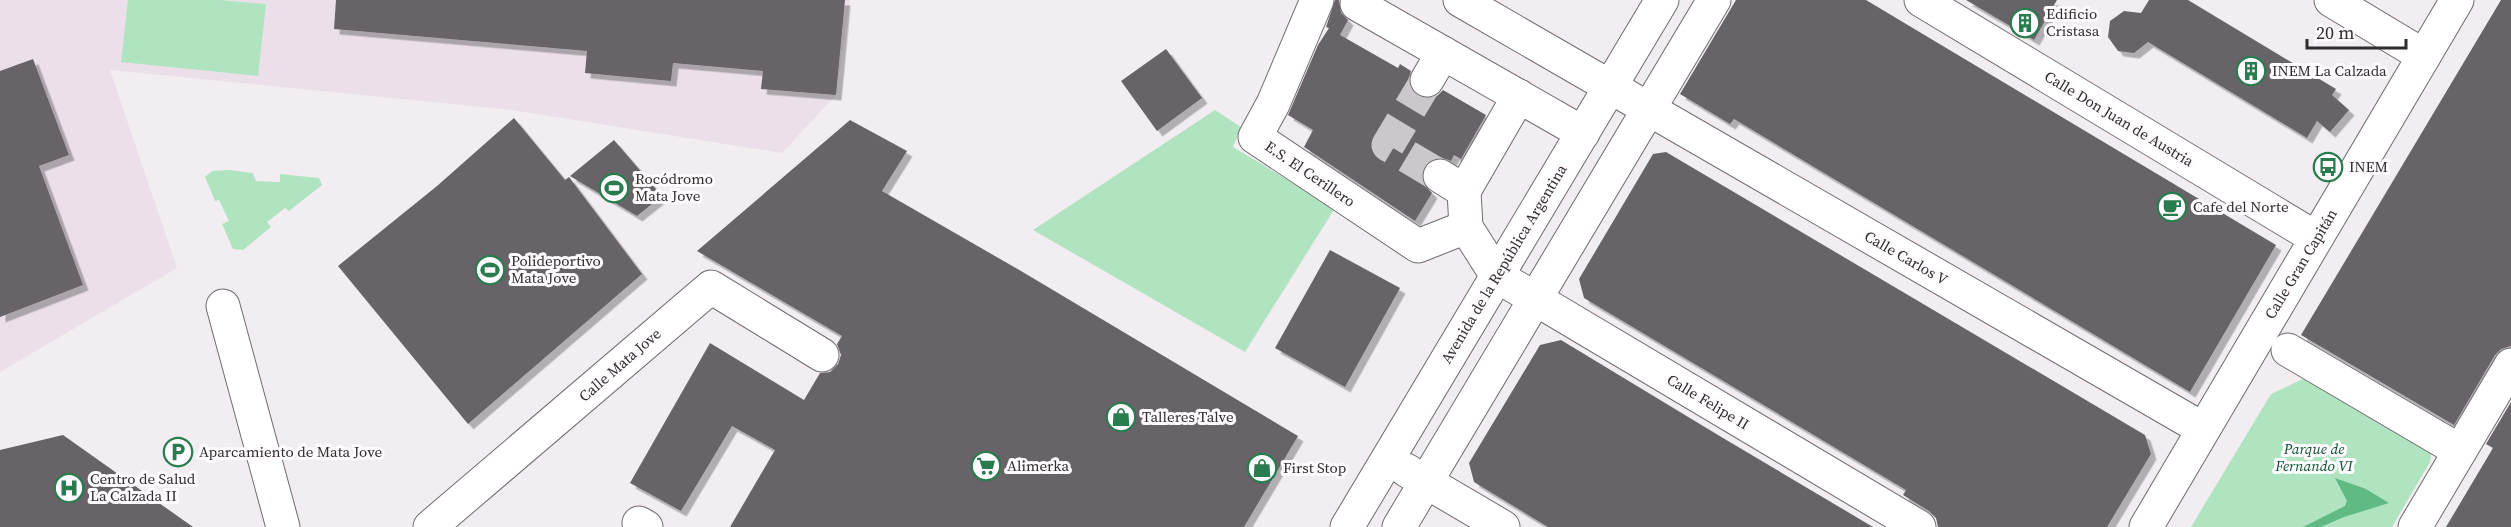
<svg xmlns="http://www.w3.org/2000/svg" width="2511" height="527" font-family="'Source Serif 4',serif">
  <defs>
    <filter id="shadow"><feDropShadow dx="5.5" dy="5.5" stdDeviation="0" flood-color="#0004"/></filter>
  </defs>
  <rect width="100%" height="100%" fill="#f2edf1"/>
  <polygon fill="#ebe0e9" points="0,0 850,0 836,95 782,153 512,110 110,70 177,268 0,372"/>
  <g fill="#b0e4c1">
    <polygon points="128,0 220,0 266,4 258,76 121,62"/>
    <polygon points="1215,110 1241,127 1233,147 1335,208 1245,352 1033,230"/>
    <polygon points="230,170 253,173 256,181 280,182 280,174 319,178 322,185 289,211 285,208 267,222 271,227 243,250 233,249 222,224 229,221 219,200 215,201 205,177 212,171"/>
    <polygon points="2309,376 2429,447 2431,456 2430,462 2392,527 2191,527 2271,394"/>
  </g>
  <polygon fill="#60ba84" points="2335,478 2366,489 2389,503 2344,517 2321,527 2303,527 2345,506 2347,501"/>
  <g fill="#686467" filter="url(#shadow)">
    <polygon points="336,0 845,0 836,95 761,89 763,71 673,63 671,81 585,73 587,51 334,29"/>
    <polygon points="1335,0 1339,0 1341,13 1348,20 1340,35 1398,68 1400,64 1411,71 1408,80 1410,89 1417,96 1427,99 1437,96 1443,90 1486,115 1461,159 1454,155 1451,161 1440,157 1431,160 1424,166 1421,175 1423,184 1432,193 1415,221 1304,147 1313,130 1288,115 1318,45 1329,28 1326,27"/>
    <polygon points="1736,0 1866,0 2276,245 2190,392 1734,119 1730,124 1680,94"/>
    <polygon points="1966,0 2057,0 2034,40"/>
    <polygon points="2149,0 2188,0 2336,89 2332,95 2349,110 2330,132 2317,121 2307,138 2148,42 2134,53 2118,51 2108,37 2110,21 2124,11 2141,13"/>
    <polygon points="2501,0 2511,0 2511,346 2501,349 2495,355 2454,425 2301,335"/>
    <polygon points="1166,49 1202,98 1157,131 1121,81"/>
    <polygon points="33,59 69,155 39,166 83,285 0,317 0,71"/>
    <polygon points="514,118 565,180 569,177 642,274 468,424 338,266 437,186"/>
    <polygon points="850,120 907,151 882,191 1021,271 1298,436 1244,527 730,527 775,450 732,426 681,511 630,483 710,343 804,400 820,373 830,372 838,364 841,355 837,344 842,336 697,251"/>
    <polygon points="614,140 662,196 637,216 570,176"/>
    <polygon points="1666,152 2145,435 2151,454 2107,527 1938,527 1936,518 1929,511 1903,495 1906,490 1584,298 1579,279 1653,154"/>
    <polygon points="1330,250 1400,288 1345,387 1275,348"/>
    <polygon points="1561,340 1718,435 1873,527 1548,527 1474,482 1469,463 1540,345"/>
    <polygon points="2511,402 2511,527 2446,527 2493,448 2486,444"/>
    <polygon points="63,435 193,527 0,527 0,450"/>
  </g>
  <g fill="none" stroke-linecap="round" stroke-linejoin="round">
    <polyline stroke="#cbc7ca" stroke-width="33" stroke-dasharray="33 16" stroke-linecap="butt" points="1427,80 1388,145 1440,176"/>
    <g stroke="#6f6b6f" stroke-width="35">
      <g id="minor">
        <polyline points="1317,0 1273,104 1255,137 1418,246 1466,227"/>
        <polyline points="1460,0 2203,429"/>
        <polyline points="1921,0 2316,238"/>
        <polyline points="2331,0 2424,56"/>
        <polyline points="1357,4 1583,133"/>
        <polyline points="1427,80 1443,53"/>
        <polyline points="1519,96 1464,191 1466,227 1497,276 1919,527"/>
        <polyline points="1440,176 1464,191"/>
        <polyline points="223,306 283,527"/>
        <polyline points="2288,350 2460,451"/>
        <polyline points="1406,470 1503,527"/>
        <polyline points="639,523 646,527"/>
        <polyline points="430,527 711,287 822,355"/>
        <polyline points="1347,527 1662,0"/>
        <polyline points="1399,527 1714,0"/>
        <polyline points="2146,527 2457,0"/>
        <polyline points="2415,527 2511,365"/>
      </g>
    </g>
    <use href="#minor" stroke="#fff" stroke-width="33"/>
  </g>
  <defs>
    <g id="building-ring" transform="scale(1.5)"><circle r="9.5" fill="#fffbfe" stroke="#297c4e" stroke-width="1.5"/><path d="M-4-6H4V6H1V3H-1V6H-4ZM-2.5-4.3h1.7v1.8h-1.7ZM.8-4.3h1.7v1.8H.8ZM-2.5-1h1.7V.8h-1.7ZM.8-1h1.7V.8H.8Z" fill="#297c4e"/></g>
    <g id="bus-ring" transform="scale(1.5)"><circle r="9.5" fill="#fffbfe" stroke="#297c4e" stroke-width="1.5"/><path d="M-5-6H5V4H4V6H2V4H-2V6H-4V4H-5ZM-3.5-4V0h7V-4ZM-3.5 1.2v1.5H-2V1.2ZM2 1.2v1.5H3.5V1.2Z" fill="#297c4e"/></g>
    <g id="stadium-ring" transform="scale(1.5)"><circle r="9.5" fill="#fffbfe" stroke="#297c4e" stroke-width="1.5"/><path d="M0-5a6.5 5 0 1 0 0 10a6.5 5 0 1 0 0-10ZM-3.5-1.8h7v3.6h-7Z" fill="#297c4e"/></g>
    <g id="cafe-ring" transform="scale(1.5)"><circle r="9.5" fill="#fffbfe" stroke="#297c4e" stroke-width="1.5"/><path d="M-5.5-4.5H6V0H3Q3 3.5 0 3.5H-2.5Q-5.5 3.5-5.5 0ZM3-3.2v2h1.7v-2ZM-6 4.5H4V6H-6Z" fill="#297c4e"/></g>
    <g id="shop-ring" transform="scale(1.5)"><circle r="9.5" fill="#fffbfe" stroke="#297c4e" stroke-width="1.5"/><path d="M-5-2.5h2.3a2.7 3.5 0 0 1 5.4 0H5L5.5 6h-11ZM-1.5-2.5h3a1.5 2.3 0 0 0-3 0Z" fill="#297c4e"/></g>
    <g id="parking-ring" transform="scale(1.5)"><circle r="9.5" fill="#fffbfe" stroke="#297c4e" stroke-width="1.5"/><path d="M-3.5-5.5H1a3.5 3.5 0 0 1 0 7H-1V5.5H-3.5ZM-1-3.4V-.6H.8a1.4 1.4 0 0 0 0-2.8Z" fill="#297c4e"/></g>
    <g id="supermarket-ring" transform="scale(1.5)"><circle r="9.5" fill="#fffbfe" stroke="#297c4e" stroke-width="1.5"/><path d="M-6-5.5h2.5l.6 2H6L4.5 2H-2.5L-4.4-4H-6ZM-1.5 3.2a1.3 1.3 0 1 0 .1 0ZM3 3.2a1.3 1.3 0 1 0 .1 0Z" fill="#297c4e"/></g>
    <g id="hospital-ring" transform="scale(1.5)"><circle r="9.5" fill="#fffbfe" stroke="#297c4e" stroke-width="1.5"/><path d="M-5-5h3v3.5h4V-5h3V5h-3V1.5h-4V5h-3Z" fill="#297c4e"/></g>
  </defs>
  <g fill-rule="evenodd">
    <use href="#building-ring" x="2025" y="23"/>
    <use href="#building-ring" x="2251" y="71"/>
    <use href="#bus-ring" x="2328" y="167"/>
    <use href="#stadium-ring" x="614" y="188"/>
    <use href="#cafe-ring" x="2172" y="207"/>
    <use href="#stadium-ring" x="490" y="270"/>
    <use href="#shop-ring" x="1121" y="417"/>
    <use href="#parking-ring" x="178" y="452"/>
    <use href="#supermarket-ring" x="986" y="466"/>
    <use href="#shop-ring" x="1262" y="468"/>
    <use href="#hospital-ring" x="69" y="488"/>
  </g>
  <g text-anchor="middle" stroke-width="6" stroke-linejoin="round" paint-order="stroke">
    <g font-size="15" fill="#2f2d2e" stroke="#fffbfe" text-anchor="start">
      <text x="2046" y="19">Edificio<tspan x="2046" dy="17">Cristasa</tspan></text>
      <text x="2272" y="76">INEM La Calzada</text>
      <text x="2349" y="172">INEM</text>
      <text x="635" y="184">Rocódromo<tspan x="635" dy="17">Mata Jove</tspan></text>
      <text x="2193" y="212">Cafe del Norte</text>
      <text x="511" y="266">Polideportivo<tspan x="511" dy="17">Mata Jove</tspan></text>
      <text x="1142" y="422">Talleres Talve</text>
      <text x="199" y="457">Aparcamiento de Mata Jove</text>
      <text x="1007" y="471">Alimerka</text>
      <text x="1283" y="473">First Stop</text>
      <text x="90" y="484">Centro de Salud<tspan x="90" dy="17">La Calzada II</tspan></text>
    </g>
    <g font-size="15" fill="#2f2d2e" stroke="#fffbfe">
      <text transform="translate(2119 119) rotate(31)" y="5">Calle Don Juan de Austria</text>
      <text transform="translate(1310 174) rotate(34)" y="5">E.S. El Cerillero</text>
      <text transform="translate(1906 258) rotate(30)" y="5">Calle Carlos V</text>
      <text transform="translate(1504 264) rotate(-59)" y="5">Avenida de la República Argentina</text>
      <text transform="translate(2301 264) rotate(-59)" y="5">Calle Gran Capitán</text>
      <text transform="translate(620 365) rotate(-41)" y="5">Calle Mata Jove</text>
      <text transform="translate(1708 402) rotate(31)" y="5">Calle Felipe II</text>
    </g>
    <g font-size="15" font-style="italic" fill="#0d5330" stroke="#fffbfe">
      <text x="2314" y="454">Parque de<tspan x="2314" dy="17">Fernando VI</tspan></text>
    </g>
  </g>
  <path d="M2307 39v9h99v-9" fill="none" stroke="#2f2d2e" stroke-width="3"/>
  <text x="2316" y="39" font-size="18" fill="#2f2d2e" stroke="#fffbfe" stroke-width="4.5" paint-order="stroke">20 m</text>
</svg>
